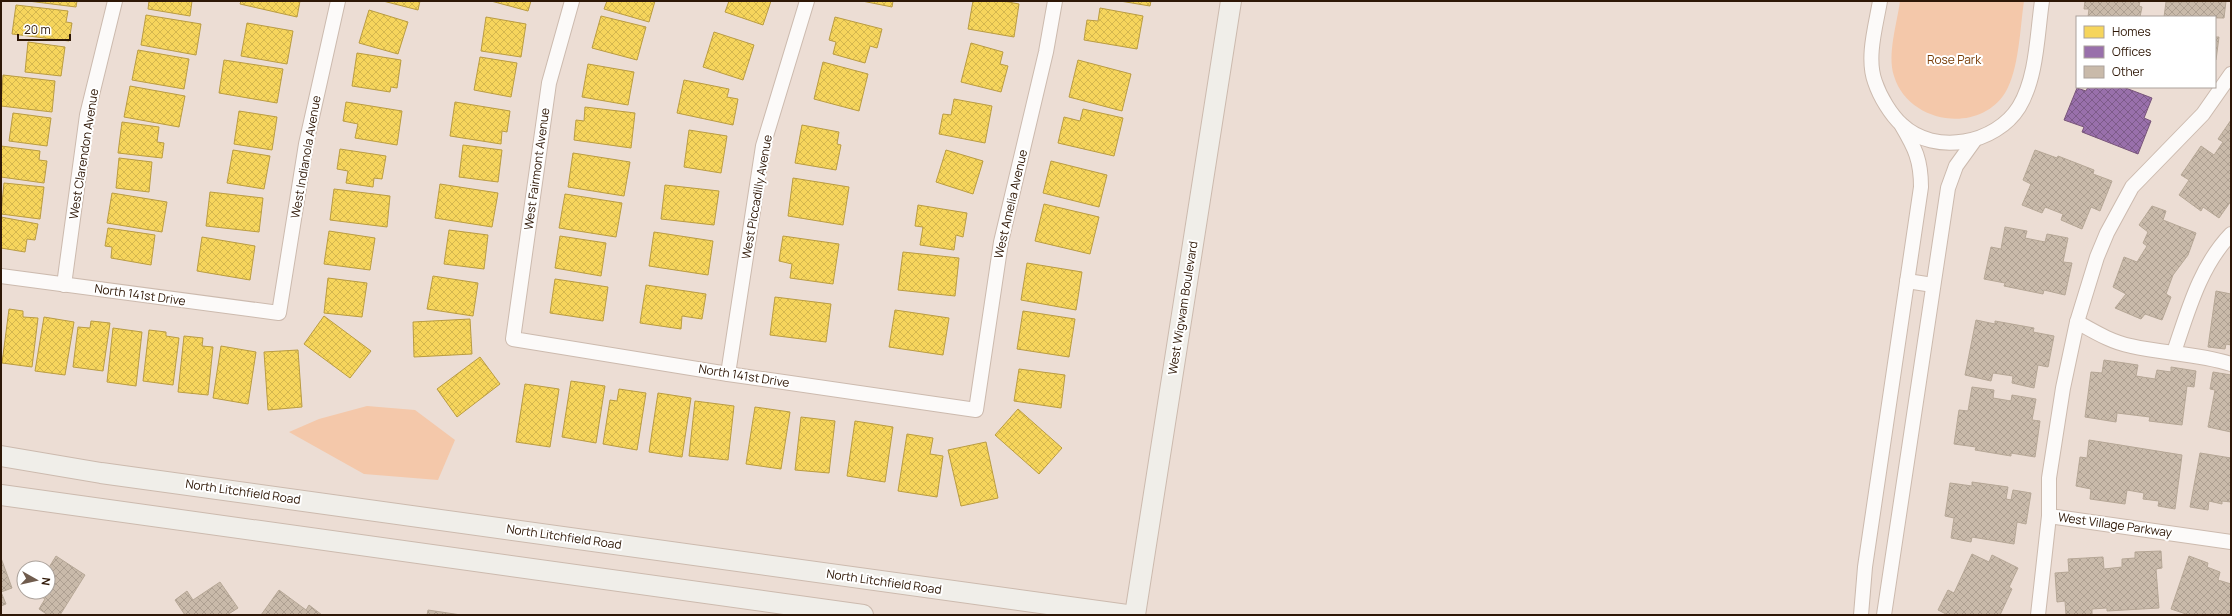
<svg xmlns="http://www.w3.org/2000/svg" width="2232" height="616" font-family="Manrope,sans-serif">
  <defs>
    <pattern id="homes-cross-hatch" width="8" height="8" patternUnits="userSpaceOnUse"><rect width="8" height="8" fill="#f6d55c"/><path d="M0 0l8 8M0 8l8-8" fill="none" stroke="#d3b64e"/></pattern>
    <pattern id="offices-cross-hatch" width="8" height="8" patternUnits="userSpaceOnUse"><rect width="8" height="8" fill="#9970ab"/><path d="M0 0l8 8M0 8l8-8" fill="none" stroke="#7d5b89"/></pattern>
    <pattern id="building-cross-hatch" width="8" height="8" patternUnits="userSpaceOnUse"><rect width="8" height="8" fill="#c9baaa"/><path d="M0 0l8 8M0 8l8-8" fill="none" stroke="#ad9f91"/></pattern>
  </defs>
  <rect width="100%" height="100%" fill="#ecddd4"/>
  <g fill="#f4c8aa">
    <path d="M1900,1h124c-4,27 -5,69 -19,92 -27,42 -97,30 -111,-17 -7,-22 3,-52 6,-75z"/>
    <polygon points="367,406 415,410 455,440 438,480 364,474 289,432 319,419"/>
  </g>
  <g fill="url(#homes-cross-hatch)" stroke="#ba9c42">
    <polygon points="28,1 77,1 76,7"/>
    <polygon points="149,1 192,1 190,16 148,9"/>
    <polygon points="241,1 300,1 297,17 240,4"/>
    <polygon points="383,1 420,1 418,10"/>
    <polygon points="491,1 531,1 528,11"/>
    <polygon points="607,1 655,1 649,22 604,9"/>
    <polygon points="729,1 771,1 763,25 725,12"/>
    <polygon points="862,1 893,1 892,7"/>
    <polygon points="973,1 1003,1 1019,4 1014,37 968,29"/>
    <polygon points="1120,1 1151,1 1150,6"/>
    <polygon points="16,5 68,11 66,22 72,23 69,41 12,34"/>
    <polygon points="1100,8 1143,16 1137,49 1084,40 1087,20 1098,21"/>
    <polygon points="369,10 408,22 398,54 359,43"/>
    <polygon points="146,15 201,24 196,55 141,45"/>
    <polygon points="601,16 646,27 637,60 592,48"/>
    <polygon points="486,17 526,24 521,57 481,51"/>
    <polygon points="835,17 882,29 877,48 870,46 865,63 833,54 836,42 829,40"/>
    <polygon points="247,23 293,31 287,64 241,56"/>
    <polygon points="714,32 754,45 743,80 703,67"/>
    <polygon points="28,42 65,47 61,76 25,72"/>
    <polygon points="971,43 1003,52 1000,64 1008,66 1001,92 961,82"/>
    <polygon points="138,50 189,59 184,89 132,80"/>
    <polygon points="357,53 401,60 397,88 391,87 390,92 352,86"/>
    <polygon points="480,57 517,63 511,97 474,90"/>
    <polygon points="224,60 283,69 277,103 219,93"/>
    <polygon points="1078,60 1131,74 1122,111 1069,97"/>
    <polygon points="823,62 868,74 859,111 814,99"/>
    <polygon points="588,64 634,72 628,105 582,97"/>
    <polygon points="3,75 55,81 52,112 1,106"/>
    <polygon points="684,80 729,89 727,97 738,99 733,125 677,113"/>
    <polygon points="130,86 185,96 179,127 124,117"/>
    <polygon points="954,99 992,106 985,143 939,134 943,114 951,115"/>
    <polygon points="346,102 402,111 397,145 355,138 358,124 343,121"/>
    <polygon points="455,102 510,111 507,132 502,131 501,144 450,136"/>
    <polygon points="585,107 635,113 631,148 574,140 576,120 584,121"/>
    <polygon points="1083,109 1123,118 1114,156 1058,143 1064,117 1080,121"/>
    <polygon points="239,111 277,117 272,150 234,144"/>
    <polygon points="13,113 51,118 47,146 9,141"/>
    <polygon points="122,122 159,127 157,142 164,143 162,158 118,153"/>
    <polygon points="802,125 839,132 837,144 841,145 836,170 795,163"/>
    <polygon points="689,130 727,136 721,173 684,167"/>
    <polygon points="463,145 502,150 498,182 459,177"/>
    <polygon points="1,146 40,151 39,160 47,161 44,183 1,177"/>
    <polygon points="340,149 386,156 382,179 374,178 373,187 346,183 348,171 337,169"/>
    <polygon points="233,150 270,156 264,189 227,183"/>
    <polygon points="946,150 983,161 973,194 936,182"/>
    <polygon points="573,153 630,162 624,196 568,187"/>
    <polygon points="119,158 152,162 149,192 116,188"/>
    <polygon points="1051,161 1107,175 1099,207 1043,193"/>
    <polygon points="793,178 849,187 843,225 788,216"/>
    <polygon points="4,183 44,187 40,219 1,214"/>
    <polygon points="440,184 498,193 492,227 435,218"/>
    <polygon points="665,185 719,191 714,225 661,219"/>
    <polygon points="334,189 390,196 387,227 330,220"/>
    <polygon points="210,192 263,198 259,232 206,226"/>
    <polygon points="112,193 167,202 162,232 107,223"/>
    <polygon points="565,194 622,203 616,237 559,228"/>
    <polygon points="1044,204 1099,217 1090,254 1035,241"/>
    <polygon points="918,205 967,213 963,237 956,235 954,250 920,245 923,227 915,226"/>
    <polygon points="1,217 38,224 35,240 27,239 25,252 1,248"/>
    <polygon points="108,228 155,235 151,265 111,258 112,247 105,246"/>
    <polygon points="449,230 488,235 484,269 444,264"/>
    <polygon points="329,231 375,238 370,270 324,264"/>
    <polygon points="654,232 713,241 708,275 649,266"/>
    <polygon points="560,236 606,243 601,276 555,268"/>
    <polygon points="783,236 839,244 833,284 790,278 792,264 779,261"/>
    <polygon points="202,237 255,246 250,280 197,271"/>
    <polygon points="903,252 959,258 955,296 898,290"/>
    <polygon points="1027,263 1082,272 1076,310 1021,300"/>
    <polygon points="433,276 478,283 473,316 427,309"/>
    <polygon points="328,278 367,283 362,317 324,313"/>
    <polygon points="555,279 608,287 603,321 550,313"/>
    <polygon points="646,285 706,294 702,319 682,316 681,329 640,323"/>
    <polygon points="775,297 831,304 826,342 770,335"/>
    <polygon points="9,309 23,311 23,317 38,318 32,367 2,363"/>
    <polygon points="895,310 949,318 943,355 889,347"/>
    <polygon points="1023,311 1075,319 1069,357 1017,349"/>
    <polygon points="324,316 371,351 350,378 304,344"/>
    <polygon points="44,317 74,322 65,375 35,371"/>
    <polygon points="470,319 472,354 414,357 413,322"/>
    <polygon points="91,321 110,323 103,371 73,367 78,327 90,328"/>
    <polygon points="113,328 142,332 136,386 107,382"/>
    <polygon points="149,330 166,332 166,336 179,338 173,385 143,381"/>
    <polygon points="184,336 203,338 202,346 213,347 208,395 178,392"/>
    <polygon points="221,346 256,352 248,404 213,398"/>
    <polygon points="298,350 302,407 268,410 264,352"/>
    <polygon points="480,357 500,384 457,417 437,389"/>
    <polygon points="1019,369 1065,375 1061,408 1014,401"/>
    <polygon points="571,381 605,386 596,443 562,437"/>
    <polygon points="525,384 559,389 550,447 516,442"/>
    <polygon points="619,389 646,393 637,450 603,444 610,400 617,401"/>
    <polygon points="658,393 691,398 682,457 649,452"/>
    <polygon points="695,401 734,406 728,460 689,456"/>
    <polygon points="755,407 790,412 781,469 746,464"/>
    <polygon points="1018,409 1062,448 1039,474 995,435"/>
    <polygon points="801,417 835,421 829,473 795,470"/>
    <polygon points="855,421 893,427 885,482 847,476"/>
    <polygon points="907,434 933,438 930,454 943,456 937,497 898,491"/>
    <polygon points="986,442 998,498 961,506 948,450"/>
  </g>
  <polygon fill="url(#offices-cross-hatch)" stroke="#79557a" points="2088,87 2123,87 2152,98 2144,118 2151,121 2138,154 2082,132 2084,127 2064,120 2077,88 2086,91"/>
  <g fill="url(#building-cross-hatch)" stroke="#b6a796">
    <polygon points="2085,1 2140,1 2139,6 2142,7 2140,17 2088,17 2089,9 2084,9"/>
    <polygon points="2226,1 2224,18 2164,17 2166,2"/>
    <polygon points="2215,37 2219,37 2216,60 2215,60"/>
    <polygon points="2231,120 2231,201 2219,218 2203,207 2201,211 2179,195 2189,180 2181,175 2201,146 2214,155 2223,142 2218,139"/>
    <polygon points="2035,150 2057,158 2058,156 2094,170 2093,174 2112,181 2100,211 2091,207 2082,229 2061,220 2063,214 2045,207 2042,213 2022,205 2031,184 2023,180"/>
    <polygon points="2152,206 2166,211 2163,220 2196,233 2188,255 2173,275 2166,294 2171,297 2162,320 2145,314 2141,319 2115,308 2126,294 2113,287 2124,257 2137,262 2147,246 2143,243 2148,232 2139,225"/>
    <polygon points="2005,227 2027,231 2025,238 2045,242 2047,234 2068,238 2063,262 2072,263 2065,295 2044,290 2043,294 2004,286 2005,283 1984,279 1991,247 2001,249"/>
    <polygon points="2216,291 2231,294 2231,345 2226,344 2225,349 2208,347"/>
    <polygon points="1976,320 1995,324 1995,321 2034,328 2033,332 2054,336 2048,367 2038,365 2034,388 2012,383 2013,376 1993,373 1991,381 1965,375"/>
    <polygon points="2104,360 2138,365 2136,376 2155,379 2157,370 2171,372 2171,367 2196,371 2194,387 2187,386 2182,425 2149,421 2150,417 2117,413 2116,422 2085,417 2091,372 2102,373"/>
    <polygon points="2213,372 2231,375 2231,432 2208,427 2215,390 2210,389"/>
    <polygon points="1972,387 1994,390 1993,398 2011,401 2012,395 2036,399 2032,420 2040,421 2035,457 2011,453 2011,456 1975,450 1976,447 1954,444 1959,410 1968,411"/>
    <polygon points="2089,440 2182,455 2175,509 2158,506 2159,501 2143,499 2144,493 2127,490 2125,504 2090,499 2091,489 2076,486 2080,457 2087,458"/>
    <polygon points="2200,453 2231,458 2231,502 2222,501 2222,504 2209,501 2208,510 2190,507"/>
    <polygon points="1972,482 2008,487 2006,499 2011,500 2013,490 2031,493 2026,524 2017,522 2014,544 1972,537 1971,542 1951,538 1954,518 1945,516 1950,483 1972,486"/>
    <polygon points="2161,551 2162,568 2156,569 2159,608 2107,611 2107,608 2092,609 2092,615 2066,615 2065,601 2057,602 2055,573 2069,572 2068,559 2103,557 2104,569 2122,567 2122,559 2135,558 2135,552"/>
    <polygon points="1972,554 1989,562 1992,555 2018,568 2009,587 2012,589 2000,615 1948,615 1938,610 1948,590 1954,593"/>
    <polygon points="56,556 85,575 60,615 48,615 39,609 45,599 34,592 48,592 48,569"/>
    <polygon points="2189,556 2208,563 2207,567 2220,572 2218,580 2231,584 2231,615 2189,615 2171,609"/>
    <polygon points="1,558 12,588 1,592 6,604 1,606"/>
    <polygon points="220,582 238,608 227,615 185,615 175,600 187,591 193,600"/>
    <polygon points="279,590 306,610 309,605 322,615 261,615"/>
    <polygon points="428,610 461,615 427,615"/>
  </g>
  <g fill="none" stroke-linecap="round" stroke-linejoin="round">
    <g stroke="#ccbaae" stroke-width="16">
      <g id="street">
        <polyline points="572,1 549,83 513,339 728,374 976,410 1001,242 1046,52 1055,1"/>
        <path d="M1880,1c-4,24 -14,57 -5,81 5,15 16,33 27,43 33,31 94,19 117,-18 18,-30 18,-72 23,-106"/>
        <polyline points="1,276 279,313 306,144 338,1"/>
        <polyline points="1907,281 1933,285"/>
        <polyline points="64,285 87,115 115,1"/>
        <path d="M2077,322c18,10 34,20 54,24 34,8 66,7 100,18"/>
        <path d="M2174,352c14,-41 26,-86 57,-118"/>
        <polyline points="728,374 763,146 807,1"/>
        <polyline points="2049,516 2231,542"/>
        <path d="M1861,615l4,-48 56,-380c0,-27 -6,-39 -19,-61"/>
        <polyline points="1884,615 1948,188 1956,166 1974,141"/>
        <polyline points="2038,615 2049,516 2049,478 2063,388 2077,322 2097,257 2107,233 2132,187 2203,114 2231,74"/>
      </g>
    </g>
    <g stroke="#ccbaae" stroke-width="22">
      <g id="secondary">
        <polyline points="1,456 101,473 1127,615"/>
        <polyline points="1,495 863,615"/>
        <polyline points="1135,615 1231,1"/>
      </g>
    </g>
    <use href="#street" stroke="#fcfaf9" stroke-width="14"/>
    <use href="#secondary" stroke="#f0eee9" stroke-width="20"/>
  </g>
  <g text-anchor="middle" stroke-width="4" stroke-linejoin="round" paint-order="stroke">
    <g font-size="12" fill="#793e08" stroke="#fff">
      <text x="1954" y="64">Rose Park</text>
    </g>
    <g font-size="12" fill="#2e1706" stroke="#fff">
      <text transform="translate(84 154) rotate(-81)" y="4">West Clarendon Avenue</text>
      <text transform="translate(306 157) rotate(-80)" y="4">West Indianola Avenue</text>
      <text transform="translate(537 169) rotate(-82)" y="4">West Fairmont Avenue</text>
      <text transform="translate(757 197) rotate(-80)" y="4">West Piccadilly Avenue</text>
      <text transform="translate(1011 204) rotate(-77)" y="4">West Amelia Avenue</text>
      <text transform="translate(140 295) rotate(8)" y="4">North 141st Drive</text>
      <text transform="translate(1183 308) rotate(-81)" y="4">West Wigwam Boulevard</text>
      <text transform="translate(744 376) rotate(9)" y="4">North 141st Drive</text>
      <text transform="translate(243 492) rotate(8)" y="4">North Litchfield Road</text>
      <text transform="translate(2115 525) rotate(8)" y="4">West Village Parkway</text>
      <text transform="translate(564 537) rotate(8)" y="4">North Litchfield Road</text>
      <text transform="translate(884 582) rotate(8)" y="4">North Litchfield Road</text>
    </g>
  </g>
  <rect width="2232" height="616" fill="none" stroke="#2e1706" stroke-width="4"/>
  <rect x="2076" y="16" width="140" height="72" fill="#ffffff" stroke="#aba29b"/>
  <rect x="2084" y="26" width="20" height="12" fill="#f6d55c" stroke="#aba29b"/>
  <text x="2112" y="36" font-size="12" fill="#2e1706">Homes</text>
  <rect x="2084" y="46" width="20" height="12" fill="#9970ab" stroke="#aba29b"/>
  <text x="2112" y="56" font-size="12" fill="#2e1706">Offices</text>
  <rect x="2084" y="66" width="20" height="12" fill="#c9baaa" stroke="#aba29b"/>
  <text x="2112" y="76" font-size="12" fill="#2e1706">Other</text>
  <g transform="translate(36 580) rotate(98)"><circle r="19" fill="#ffffff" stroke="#aba29b"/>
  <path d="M0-3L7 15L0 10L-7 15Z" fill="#705c4e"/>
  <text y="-6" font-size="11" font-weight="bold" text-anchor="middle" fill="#2e1706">N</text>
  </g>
  <path d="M18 34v6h52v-6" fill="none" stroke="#2e1706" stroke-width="2"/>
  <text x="24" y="34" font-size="12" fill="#2e1706" stroke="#ffffff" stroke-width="3" paint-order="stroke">20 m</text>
</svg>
